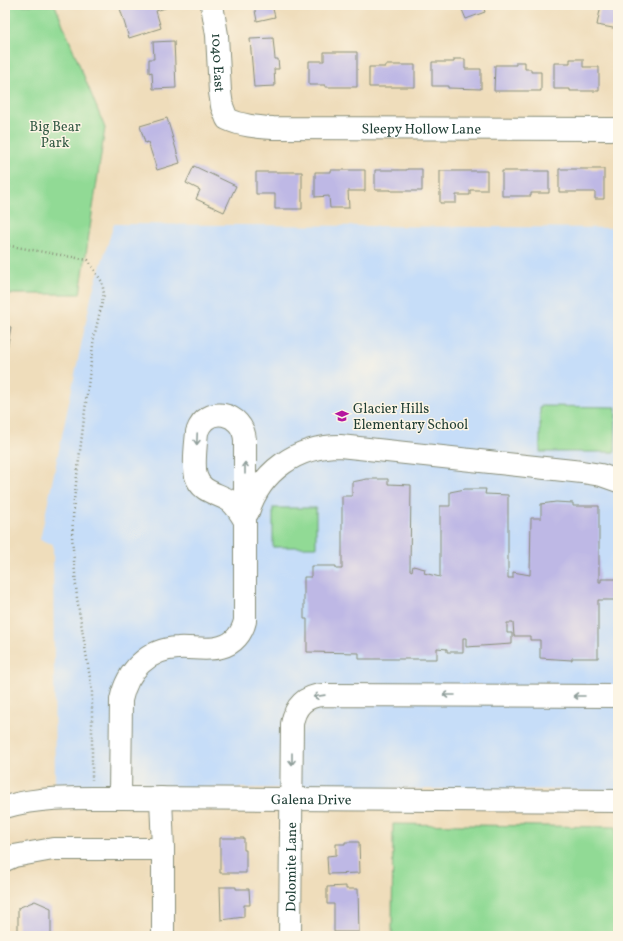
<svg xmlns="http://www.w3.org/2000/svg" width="623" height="941" font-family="Vollkorn,serif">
  <rect width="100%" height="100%" fill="#fcf5e5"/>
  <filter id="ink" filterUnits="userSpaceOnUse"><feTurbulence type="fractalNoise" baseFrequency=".025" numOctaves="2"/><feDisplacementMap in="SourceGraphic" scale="8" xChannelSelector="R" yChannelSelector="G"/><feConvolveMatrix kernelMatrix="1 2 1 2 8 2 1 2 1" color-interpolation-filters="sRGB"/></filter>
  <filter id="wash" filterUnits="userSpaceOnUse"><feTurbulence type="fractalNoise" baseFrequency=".012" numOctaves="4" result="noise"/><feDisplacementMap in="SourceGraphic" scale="16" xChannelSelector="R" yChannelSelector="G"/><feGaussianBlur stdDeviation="0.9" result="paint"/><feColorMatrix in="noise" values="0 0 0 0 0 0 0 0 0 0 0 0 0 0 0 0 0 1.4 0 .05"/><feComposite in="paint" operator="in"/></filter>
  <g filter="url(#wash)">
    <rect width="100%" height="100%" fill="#efddbb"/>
    <polygon fill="#c6ddf8" points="114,224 618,228 618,790 55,787 53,544 40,540 92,293"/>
    <g fill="#91da95" stroke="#588c64">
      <polygon points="5,5 55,5 105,128 80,294 5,294"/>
      <polygon points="540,406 616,407 615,452 540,452"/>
      <rect x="273" y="508" width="43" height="39"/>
      <polygon points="393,824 616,827 614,936 392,936"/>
    </g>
    <g id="blocks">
      <g fill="#beb8e5">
        <polygon points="119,5 170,5 171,6 156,11 161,28 129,38"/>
        <polygon points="254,5 272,5 275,17 257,21"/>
        <polygon points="460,5 486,5 483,6 485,12 466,19"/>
        <polygon points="601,5 618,5 618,29 597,25"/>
        <polygon points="273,38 275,59 278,59 279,69 274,69 275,86 254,87 250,39"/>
        <polygon points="174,41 176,88 153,89 152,72 149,73 149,59 154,59 153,42"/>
        <polygon points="324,52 357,52 357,87 325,87 325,85 309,85 309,61 324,61"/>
        <polygon points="454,59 465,59 465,69 481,69 481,89 448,88 448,86 432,86 432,62 454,62"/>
        <polygon points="570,59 583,59 583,67 599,67 599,91 570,91 570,89 554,89 554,63 570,63"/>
        <polygon points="516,62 525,62 525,69 531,69 531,72 541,72 541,91 494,91 495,65 516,65"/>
        <polygon points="385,65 415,65 415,87 369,87 369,67 385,67"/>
        <polygon points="167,118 180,163 157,170 148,142 145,143 140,126"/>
        <polygon points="194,166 236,186 224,212 196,199 200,190 186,183"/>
        <polygon points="407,169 422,169 422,191 391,191 391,190 375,190 375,170 407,170"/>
        <polygon points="559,169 604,169 604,199 595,199 595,192 559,192"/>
        <polygon points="331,170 365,170 365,191 348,191 349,208 330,208 329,196 315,197 315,172 331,172"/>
        <polygon points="440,171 487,171 487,190 470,190 470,195 456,195 456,203 440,203"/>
        <polygon points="502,171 549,171 549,193 531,193 531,196 502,196"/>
        <polygon points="256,172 302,172 302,209 275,209 275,194 256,194"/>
        <polygon points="5,326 11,327 7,349 5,349"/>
        <polygon points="367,479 388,479 388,484 411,485 410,570 412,571 413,566 425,569 424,573 440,577 440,506 450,506 450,492 465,489 486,489 485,494 508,495 508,578 513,578 513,572 530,575 531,518 541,518 541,504 556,502 573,503 573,506 599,506 599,582 601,582 601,579 618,579 618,600 598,600 598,658 572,658 572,660 540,658 540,640 530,640 530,636 514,636 513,623 507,623 507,633 512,633 512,644 466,647 466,638 463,638 463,652 447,652 447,649 437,648 437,659 359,659 359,653 307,652 307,619 304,619 304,577 311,577 311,566 336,566 336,569 342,569 342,496 352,496 352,482"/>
        <polygon points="220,838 244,838 244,850 246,850 246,873 220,873"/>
        <polygon points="345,842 359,842 360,873 328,874 327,856 336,855 336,844 345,844"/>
        <polygon points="346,886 346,889 358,889 359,932 334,932 334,904 327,904 327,887"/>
        <polygon points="220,887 236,887 236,889 249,889 250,905 244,905 244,917 221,920"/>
        <polygon points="35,901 51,908 51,936 18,936 18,908"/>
      </g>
    </g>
  </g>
  <g filter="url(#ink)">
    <use href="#blocks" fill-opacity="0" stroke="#878d78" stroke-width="1"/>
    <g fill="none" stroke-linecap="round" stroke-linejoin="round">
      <g stroke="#878d78" stroke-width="24">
        <g id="minor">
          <path id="s1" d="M212,5l5,30 3,57 2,14 5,13c15,7 30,8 46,9l345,1"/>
          <path d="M248,512c13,-41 49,-66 92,-66l242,26 19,3 17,6"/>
          <path d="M120,798l1,-98c6,-29 27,-51 57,-52 14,-1 30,3 43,-1 13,-3 21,-14 24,-26v-181c-2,-28 -38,-36 -48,-8 -1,12 -4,32 -1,44 5,17 22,17 34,25 7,6 11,13 15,20"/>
          <polyline points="161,798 163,849"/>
          <path id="s2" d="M5,807c37,-11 77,-9 115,-9l498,3"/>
          <polyline points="5,860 14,856 53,849 163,849 163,936"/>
          <path id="s3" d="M290,936l2,-212c3,-18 13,-28 31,-29l295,1"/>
        </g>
      </g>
      <polyline stroke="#878d78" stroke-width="2.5" stroke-dasharray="1 3" stroke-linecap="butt" points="5,245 88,260 102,282 104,294 94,337 74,500 72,536 77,598 92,690 92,780"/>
      <use href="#minor" stroke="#fff" stroke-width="22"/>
    </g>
    <defs><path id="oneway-shaft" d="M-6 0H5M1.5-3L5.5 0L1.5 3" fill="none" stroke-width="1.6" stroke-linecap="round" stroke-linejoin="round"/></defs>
    <g stroke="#8f9e9a">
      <use href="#oneway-shaft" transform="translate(197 439) rotate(92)"/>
      <use href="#oneway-shaft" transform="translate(245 468) rotate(-90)"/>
      <use href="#oneway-shaft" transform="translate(449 695) rotate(-180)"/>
      <use href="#oneway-shaft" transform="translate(319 696) rotate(172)"/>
      <use href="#oneway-shaft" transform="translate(579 696) rotate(-180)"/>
      <use href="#oneway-shaft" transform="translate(292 759) rotate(90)"/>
    </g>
  </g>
  <defs>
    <g id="school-bare" transform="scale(1.08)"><path d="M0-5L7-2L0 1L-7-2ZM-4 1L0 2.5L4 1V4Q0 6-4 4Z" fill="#b5179e" stroke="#fcf5e5" stroke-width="2.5" paint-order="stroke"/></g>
  </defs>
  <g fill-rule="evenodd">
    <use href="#school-bare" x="342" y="416"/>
  </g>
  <g text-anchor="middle" stroke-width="3" stroke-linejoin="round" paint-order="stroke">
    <g font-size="14" fill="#1f3d34" stroke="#fcf5e5">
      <text dy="5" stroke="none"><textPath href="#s1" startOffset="58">1040 East</textPath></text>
      <text dy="5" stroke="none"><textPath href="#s1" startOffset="311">Sleepy Hollow Lane</textPath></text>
      <text dy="5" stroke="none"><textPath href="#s2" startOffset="307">Galena Drive</textPath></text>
      <text dy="5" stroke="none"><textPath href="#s3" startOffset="69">Dolomite Lane</textPath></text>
    </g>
    <g font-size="14" fill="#365c47" stroke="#fcf5e5">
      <text x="55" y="131">Big Bear<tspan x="55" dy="16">Park</tspan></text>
    </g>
    <g font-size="14" fill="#1f3d34" stroke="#fcf5e5" text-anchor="start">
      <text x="353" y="413">Glacier Hills<tspan x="353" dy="16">Elementary School</tspan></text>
    </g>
  </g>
  <rect width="623" height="941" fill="none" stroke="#fcf5e5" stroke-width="20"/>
</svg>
